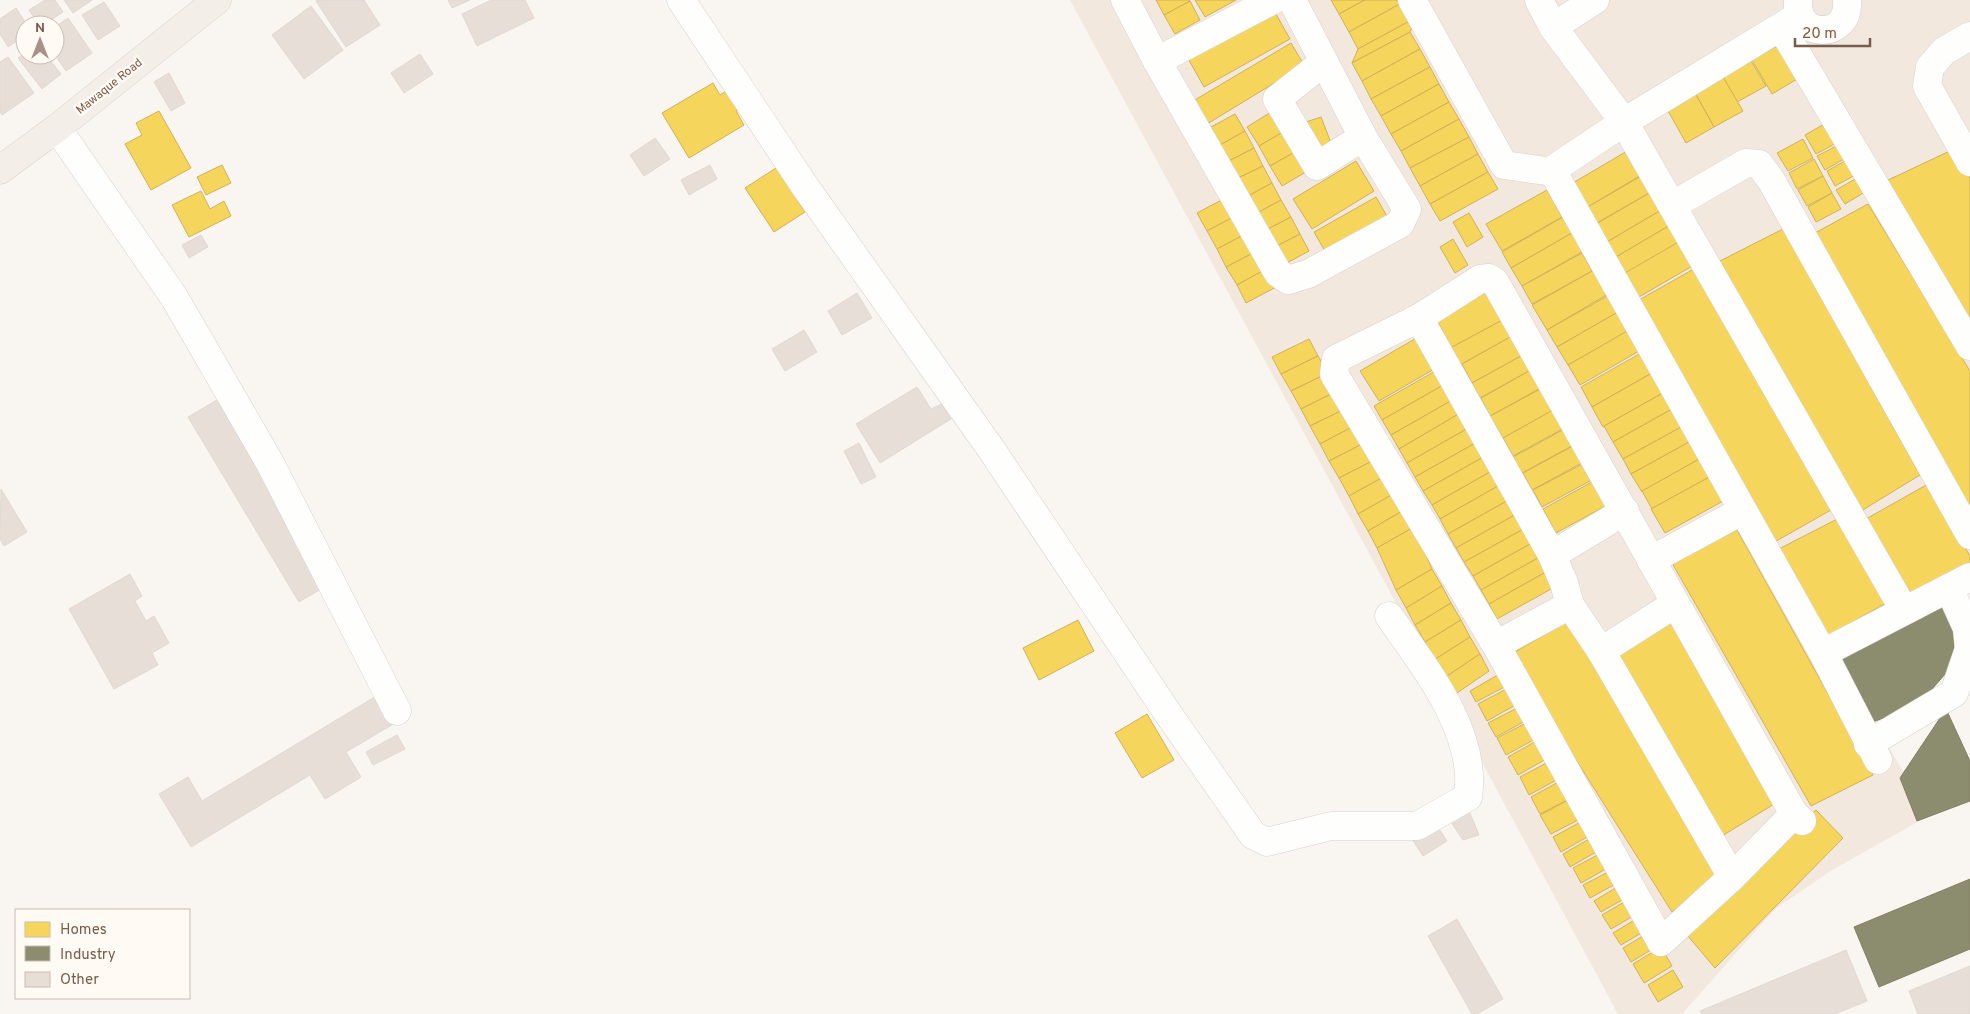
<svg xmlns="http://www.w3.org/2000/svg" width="1970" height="1014" font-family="Overpass,sans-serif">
  <rect width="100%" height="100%" fill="#f9f5f0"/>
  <polygon fill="#f2e8de" points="1070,0 1970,0 1970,580 1831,653 1930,815 1832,870 1775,909 1682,1014 1618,1014"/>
  <g fill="#f6d55c" stroke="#d1b158">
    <polygon points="1156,0 1189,0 1190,1 1164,15"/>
    <polygon points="1195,0 1236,0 1205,17"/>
    <polygon points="1331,0 1365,0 1339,14"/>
    <polygon points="1365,0 1407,0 1349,32 1339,14"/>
    <polygon points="1407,0 1417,17 1358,49 1349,32"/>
    <polygon points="1190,1 1200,20 1175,34 1164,15"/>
    <polygon points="1272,7 1290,39 1204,87 1186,55"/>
    <polygon points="1417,17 1410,32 1352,63 1358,49"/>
    <polygon points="1410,32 1420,49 1362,81 1352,63"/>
    <polygon points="1291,43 1304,65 1207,124 1193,101"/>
    <polygon points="1779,45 1799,78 1772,94 1752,60"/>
    <polygon points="1420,49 1430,67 1371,99 1362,81"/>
    <polygon points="1751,61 1766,86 1737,102 1723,77"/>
    <polygon points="1430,67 1439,84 1381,116 1371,99"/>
    <polygon points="1723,77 1743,111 1714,127 1695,93"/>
    <polygon points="713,83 720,95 731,88 743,107 736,111 744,125 689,158 662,113"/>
    <polygon points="1439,84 1449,102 1391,134 1381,116"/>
    <polygon points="1695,93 1714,127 1686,143 1667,109"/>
    <polygon points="1449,102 1459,119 1401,151 1391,134"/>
    <polygon points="159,111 191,168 151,190 125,144 142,135 136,123"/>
    <polygon points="1271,112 1283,132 1259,146 1247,127"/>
    <polygon points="1235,114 1245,131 1220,145 1211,127"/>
    <polygon points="1321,117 1333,148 1318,153 1306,122"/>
    <polygon points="1459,119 1469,137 1410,168 1401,151"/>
    <polygon points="1831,120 1842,140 1816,154 1805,135"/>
    <polygon points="1245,131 1254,148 1229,161 1220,145"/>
    <polygon points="1283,132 1295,152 1270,166 1259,146"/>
    <polygon points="1469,137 1478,154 1420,186 1410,168"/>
    <polygon points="1803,139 1813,158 1788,171 1777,153"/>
    <polygon points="1844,142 1851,155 1825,170 1817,156"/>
    <polygon points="1634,147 1648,171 1586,208 1571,184"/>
    <polygon points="1254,148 1263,166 1238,178 1229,161"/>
    <polygon points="1954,149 1970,178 1970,323 1886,181"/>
    <polygon points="1295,152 1306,172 1282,186 1270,166"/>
    <polygon points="1478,154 1488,172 1430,204 1420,186"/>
    <polygon points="1852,157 1861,172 1835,186 1827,171"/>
    <polygon points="1814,159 1823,176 1797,189 1789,173"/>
    <polygon points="1356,161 1374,191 1312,229 1293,199"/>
    <polygon points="222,165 231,183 206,195 197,177"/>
    <polygon points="1263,166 1272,183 1248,196 1238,178"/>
    <polygon points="776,168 805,212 774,232 745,188"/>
    <polygon points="1488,172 1498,189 1440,221 1430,204"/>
    <polygon points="1648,172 1658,188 1595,224 1586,208"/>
    <polygon points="1862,175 1870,189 1845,204 1836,190"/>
    <polygon points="1823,176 1832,193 1807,206 1798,190"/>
    <polygon points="1272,183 1281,200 1257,213 1248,196"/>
    <polygon points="1658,188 1668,206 1607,242 1596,224"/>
    <polygon points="1547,190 1562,217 1502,251 1486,224"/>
    <polygon points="201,191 210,209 224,201 231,216 189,237 172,205"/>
    <polygon points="1832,193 1841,209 1816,222 1808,207"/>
    <polygon points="1227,197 1237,215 1207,231 1197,213"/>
    <polygon points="1376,197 1388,218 1326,253 1314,232"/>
    <polygon points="1281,200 1291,217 1266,230 1257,213"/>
    <polygon points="1868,204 1970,371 1970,519 1804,239"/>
    <polygon points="1668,206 1677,221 1616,257 1607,242"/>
    <polygon points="1469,213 1483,237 1467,247 1453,222"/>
    <polygon points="1237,215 1247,233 1217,249 1207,231"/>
    <polygon points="1291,217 1300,234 1275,247 1266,230"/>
    <polygon points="1563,217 1572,233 1511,268 1502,252"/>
    <polygon points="1677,221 1687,238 1626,274 1616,257"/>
    <polygon points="1783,229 1920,475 1861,511 1716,263"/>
    <polygon points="1247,233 1257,251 1226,267 1217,249"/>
    <polygon points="1572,233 1582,252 1522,286 1511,268"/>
    <polygon points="1300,234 1309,251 1285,264 1275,247"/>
    <polygon points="1687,237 1701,261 1639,297 1625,273"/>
    <polygon points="1453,239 1468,265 1455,273 1440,247"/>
    <polygon points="1257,251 1266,269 1237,285 1226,267"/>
    <polygon points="1582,253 1592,271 1532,304 1522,286"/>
    <polygon points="1699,266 1838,506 1771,544 1632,304"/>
    <polygon points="1266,269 1276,287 1246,303 1237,285"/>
    <polygon points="1594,270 1608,294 1547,330 1532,305"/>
    <polygon points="1495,287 1510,316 1451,348 1436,318"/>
    <polygon points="1609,295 1618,312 1557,347 1547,330"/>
    <polygon points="1618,312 1629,331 1568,365 1557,347"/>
    <polygon points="1510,316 1519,332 1460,365 1450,348"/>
    <polygon points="1629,330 1641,350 1580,385 1568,365"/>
    <polygon points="1519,332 1530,351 1472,383 1462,364"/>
    <polygon points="1418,337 1436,368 1379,401 1360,371"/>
    <polygon points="1309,339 1318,356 1281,374 1272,357"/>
    <polygon points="1530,351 1538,366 1480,398 1472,383"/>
    <polygon points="1641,353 1652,373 1592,407 1581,387"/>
    <polygon points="1318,356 1328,373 1291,391 1281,374"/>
    <polygon points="1538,366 1548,384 1490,416 1481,398"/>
    <polygon points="1437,370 1445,384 1382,420 1374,406"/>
    <polygon points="1328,373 1337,391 1301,409 1291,391"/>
    <polygon points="1652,373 1663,393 1603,427 1592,407"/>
    <polygon points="1445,384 1454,399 1391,435 1382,420"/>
    <polygon points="1548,385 1560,407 1503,438 1490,416"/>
    <polygon points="1337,391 1347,408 1310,426 1301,409"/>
    <polygon points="1663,393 1672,409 1613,442 1604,426"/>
    <polygon points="1454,399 1462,412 1399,449 1391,435"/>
    <polygon points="1560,406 1570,425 1513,456 1503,438"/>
    <polygon points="1347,408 1356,425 1320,444 1310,426"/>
    <polygon points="1672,409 1683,426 1623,459 1613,442"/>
    <polygon points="1462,412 1470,427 1407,463 1399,449"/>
    <polygon points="1356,425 1366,442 1329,461 1320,444"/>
    <polygon points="1570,426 1579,442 1522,473 1513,457"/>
    <polygon points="1683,426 1691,441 1631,474 1623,459"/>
    <polygon points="1470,427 1479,441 1415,477 1407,463"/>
    <polygon points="1479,441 1487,455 1423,491 1415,477"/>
    <polygon points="1691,441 1701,458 1642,492 1631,474"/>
    <polygon points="1366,442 1376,459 1339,478 1329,461"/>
    <polygon points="1580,442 1589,459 1532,490 1523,473"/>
    <polygon points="1487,455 1495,469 1432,505 1423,491"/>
    <polygon points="1701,458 1711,476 1652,509 1642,491"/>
    <polygon points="1376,459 1385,476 1349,496 1339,478"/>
    <polygon points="1590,460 1599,476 1542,507 1533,490"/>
    <polygon points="1495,469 1503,483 1440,519 1432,505"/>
    <polygon points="1385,476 1395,493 1358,514 1349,496"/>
    <polygon points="1711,476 1725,500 1665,533 1651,509"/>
    <polygon points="1599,478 1613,502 1556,533 1543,509"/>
    <polygon points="1503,483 1512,498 1448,534 1440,519"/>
    <polygon points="1928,484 1970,556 1970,567 1908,598 1866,519"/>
    <polygon points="1395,493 1404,510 1368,531 1358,514"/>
    <polygon points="1512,498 1520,512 1456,548 1448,534"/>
    <polygon points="1404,510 1414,527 1377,548 1368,531"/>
    <polygon points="1520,512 1529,526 1464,562 1456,548"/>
    <polygon points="1841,517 1886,603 1824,638 1775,551"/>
    <polygon points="1529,526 1537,540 1473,576 1464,562"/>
    <polygon points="1414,527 1432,569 1396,590 1377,548"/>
    <polygon points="1737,530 1873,775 1811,806 1672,563"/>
    <polygon points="1537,540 1545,554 1481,590 1473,576"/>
    <polygon points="1545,554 1553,568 1489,604 1481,590"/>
    <polygon points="1553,568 1562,583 1497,619 1489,604"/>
    <polygon points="1432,569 1442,586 1406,608 1396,590"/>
    <polygon points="1442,586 1451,603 1415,625 1406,608"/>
    <polygon points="1451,603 1461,620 1425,642 1415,625"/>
    <polygon points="1671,616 1779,801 1722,836 1617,651"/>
    <polygon points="1573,618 1725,872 1672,912 1510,655"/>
    <polygon points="1078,620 1094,651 1039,680 1023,648"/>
    <polygon points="1461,620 1470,637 1434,660 1425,642"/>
    <polygon points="1470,637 1480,654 1444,678 1434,660"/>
    <polygon points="1480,654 1489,671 1454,695 1444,678"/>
    <polygon points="1501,673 1508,685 1476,702 1470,691"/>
    <polygon points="1510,687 1519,703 1487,721 1478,704"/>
    <polygon points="1519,707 1527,720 1496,737 1488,723"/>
    <polygon points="1147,714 1174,760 1142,778 1115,733"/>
    <polygon points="1528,722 1537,738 1506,755 1497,738"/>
    <polygon points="1538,740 1548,758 1518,775 1508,757"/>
    <polygon points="1550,761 1560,778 1529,795 1520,777"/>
    <polygon points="1562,780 1571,798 1540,814 1531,797"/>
    <polygon points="1572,798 1582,818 1551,834 1540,815"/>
    <polygon points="1816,810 1843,838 1715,968 1687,935"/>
    <polygon points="1586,819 1594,833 1561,852 1553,837"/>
    <polygon points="1596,835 1603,848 1570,867 1563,854"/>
    <polygon points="1605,851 1613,865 1581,883 1573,868"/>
    <polygon points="1614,869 1621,881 1590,898 1583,885"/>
    <polygon points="1622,884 1629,896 1601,912 1594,901"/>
    <polygon points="1631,898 1640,912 1611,929 1602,915"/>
    <polygon points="1641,916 1648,929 1621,945 1613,933"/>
    <polygon points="1651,931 1659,945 1631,962 1623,948"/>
    <polygon points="1661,947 1672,966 1644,983 1633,964"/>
    <polygon points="1673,970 1683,987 1658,1002 1648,985"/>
  </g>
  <g fill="#8c8c6e" stroke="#877e64">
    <polygon points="1944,607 1962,655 1917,706 1867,724 1838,657"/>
    <polygon points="1946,709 1970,761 1970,801 1917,821 1900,778"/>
    <polygon points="1970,879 1970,949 1879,987 1854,927"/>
  </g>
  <g fill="#e6ded7" stroke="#e2d8d2">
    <polygon points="45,0 55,0 63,12 43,25 39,25 29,10"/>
    <polygon points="64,0 92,0 73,13"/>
    <polygon points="318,0 364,0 380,25 346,47 316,1"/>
    <polygon points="448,0 470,0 452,8"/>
    <polygon points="491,0 525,0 534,18 477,46 462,14"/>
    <polygon points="104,2 120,26 98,40 82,15"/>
    <polygon points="311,6 343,50 304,79 272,35"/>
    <polygon points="16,8 27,25 25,25 25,35 8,47 0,34 0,19"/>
    <polygon points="68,18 92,53 66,71 55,55 55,27"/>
    <polygon points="25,53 46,55 61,74 42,89 18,58"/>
    <polygon points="420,54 433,74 404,93 391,73"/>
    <polygon points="8,57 34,93 2,115 0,112 0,62"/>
    <polygon points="169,73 185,103 171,111 154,82"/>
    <polygon points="655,138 670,159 644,176 630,155"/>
    <polygon points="710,165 717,179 689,195 681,180"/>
    <polygon points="201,235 208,247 189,258 182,245"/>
    <polygon points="857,293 872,318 842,335 828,311"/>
    <polygon points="804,330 817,352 785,371 772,349"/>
    <polygon points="917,387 931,409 941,404 951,419 880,463 856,424"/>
    <polygon points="217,400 328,585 299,602 188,417"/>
    <polygon points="859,443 876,477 861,484 844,451"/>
    <polygon points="1,489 27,532 4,546 0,539"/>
    <polygon points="130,574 142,596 135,601 146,621 154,616 169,643 152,653 158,665 114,689 69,609"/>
    <polygon points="378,695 395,723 346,752 361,777 325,799 310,775 191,847 159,794 188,777 202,801"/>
    <polygon points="397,735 405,749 373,765 366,752"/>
    <polygon points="1467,806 1479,835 1463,840 1447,816"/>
    <polygon points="1436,824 1447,841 1423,856 1412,839"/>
    <polygon points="1457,919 1503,999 1477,1014 1472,1014 1428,936"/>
    <polygon points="1846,950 1867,1001 1835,1014 1702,1014 1700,1011"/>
    <polygon points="1970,966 1970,1014 1918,1014 1909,991"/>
  </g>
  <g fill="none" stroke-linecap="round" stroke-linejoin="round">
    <g stroke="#d7d1cb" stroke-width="29">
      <g id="minor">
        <path d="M681,0l125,188 185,261 178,266 84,120 14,7 64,-16h86l51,-29c10,-65 -44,-130 -79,-181"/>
        <polyline points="1125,0 1157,61 1278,273 1288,280 1308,274 1400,224 1407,209 1363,137 1292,0"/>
        <polyline points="1412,0 1504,165 1546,171 1552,170 1624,122 1800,15"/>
        <polyline points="1539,0 1553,27 1624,122 1904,610"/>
        <path d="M1798,0c-4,40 53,40 49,0"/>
        <polyline points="1553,27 1595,0"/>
        <polyline points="1781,27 1970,346"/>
        <polyline points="1970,36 1944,51 1930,67 1927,86 1970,162"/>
        <polyline points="1157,61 1273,0"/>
        <polyline points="1324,62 1277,99 1317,166 1363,137"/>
        <polyline points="57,128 174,297 270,463 397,711"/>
        <polyline points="1552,170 1823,653 1878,760"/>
        <polyline points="1673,205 1746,163 1759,164 1771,180 1970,535"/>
        <polyline points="1419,318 1552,555 1564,583 1570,605 1601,651 1732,877"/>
        <polyline points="1552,555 1625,511"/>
        <polyline points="1651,560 1742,511"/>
        <polyline points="1496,645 1570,605"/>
        <polyline points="1601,651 1675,604"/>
        <polyline points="1823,653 1970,577"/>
        <polyline points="1868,744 1954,693 1969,649 1967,628 1949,588"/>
        <polyline points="1794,814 1732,877 1661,942 1496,645 1334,374 1336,359 1419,318 1480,279 1489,278 1495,282 1794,814 1802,821"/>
      </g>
    </g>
    <g stroke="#dad1cc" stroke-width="29">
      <polyline id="major" points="0,170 57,128 217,0"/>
    </g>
    <use href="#minor" stroke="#fefefd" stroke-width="28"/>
    <use href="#major" stroke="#f3eee8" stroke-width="28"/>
  </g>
  <g text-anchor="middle" stroke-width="5" stroke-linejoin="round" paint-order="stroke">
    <g font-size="12" fill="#7a5c4d" stroke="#fffaf3">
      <text transform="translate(109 86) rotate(-39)" y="4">Mawaque Road</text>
    </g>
  </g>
  <rect x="15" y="909" width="175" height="90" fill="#fffaf3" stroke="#cabbb1"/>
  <rect x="25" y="922" width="25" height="15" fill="#f6d55c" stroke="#cabbb1"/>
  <text x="60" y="934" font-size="15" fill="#7a5c4d">Homes</text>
  <rect x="25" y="946" width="25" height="15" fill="#8c8c6e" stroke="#cabbb1"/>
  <text x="60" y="959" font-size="15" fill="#7a5c4d">Industry</text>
  <rect x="25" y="972" width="25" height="15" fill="#e6ded7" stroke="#cabbb1"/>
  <text x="60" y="984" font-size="15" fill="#7a5c4d">Other</text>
  <g transform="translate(40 40)"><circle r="24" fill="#fffaf3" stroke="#cabbb1"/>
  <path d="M0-4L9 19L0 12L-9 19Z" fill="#a69286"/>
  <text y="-8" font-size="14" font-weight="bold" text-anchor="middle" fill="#7a5c4d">N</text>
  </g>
  <path d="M1795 38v8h75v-8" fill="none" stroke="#7a5c4d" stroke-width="2.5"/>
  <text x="1802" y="38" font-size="15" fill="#7a5c4d" stroke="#fffaf3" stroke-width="4" paint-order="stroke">20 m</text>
</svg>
